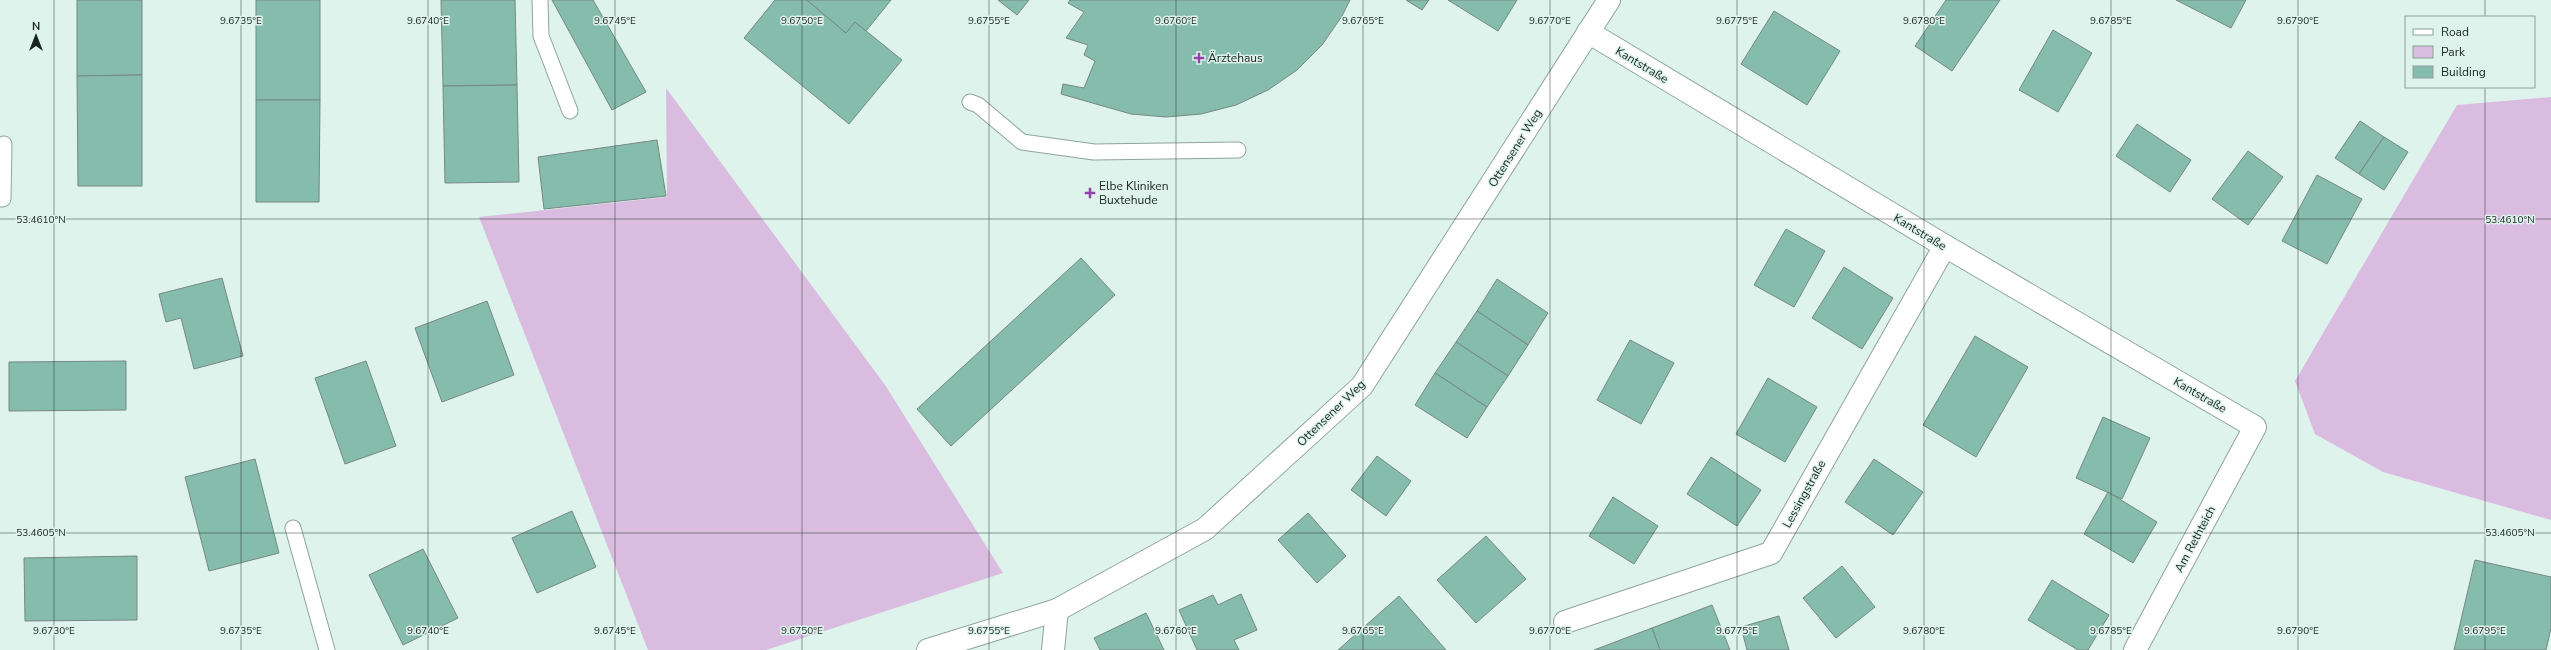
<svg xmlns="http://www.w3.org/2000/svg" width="2551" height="650" font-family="'Nunito Sans',sans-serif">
  <rect width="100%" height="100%" fill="#def3ec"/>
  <g fill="#d9bce0">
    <polygon points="666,88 885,385 1003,573 766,650 648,650 479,217 667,197"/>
    <polygon points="2551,97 2551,520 2383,472 2315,434 2295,381 2457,105"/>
  </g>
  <g fill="#85bcac" stroke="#768983">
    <polygon points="77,0 142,0 142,75 77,76"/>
    <rect x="256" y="0" width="64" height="100"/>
    <polygon points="441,0 515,0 517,85 443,86"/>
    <polygon points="552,0 593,0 646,92 612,110"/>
    <polygon points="775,0 807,0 846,33 855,22 902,60 849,124 744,38"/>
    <polygon points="807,0 891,0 866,31 855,22 846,33"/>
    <polygon points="998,0 1029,0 1017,15"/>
    <polygon points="1070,0 1350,0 1342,16 1322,45 1297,70 1268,90 1236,105 1201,114 1166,117 1131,114 1061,94 1063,84 1084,88 1095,61 1084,55 1088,45 1066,38 1084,12 1068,3"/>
    <polygon points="1406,0 1429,0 1422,10"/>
    <polygon points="1448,0 1517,0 1498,31"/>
    <polygon points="1946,0 2000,0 1952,71 1915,46"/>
    <polygon points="2176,0 2246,0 2231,28"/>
    <polygon points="1774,11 1840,51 1807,105 1741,64"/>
    <polygon points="2053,30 2092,53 2058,112 2019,90"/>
    <polygon points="142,75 142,186 78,186 77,76"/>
    <polygon points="517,85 519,182 445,183 443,86"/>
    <polygon points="256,100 320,100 319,202 256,202"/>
    <polygon points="2360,121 2384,137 2359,174 2335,158"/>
    <polygon points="2137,124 2191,160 2170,192 2116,156"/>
    <polygon points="2384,137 2408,152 2384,190 2359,174"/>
    <polygon points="657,140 666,196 544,209 538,157"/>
    <polygon points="2248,151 2283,177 2248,225 2212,199"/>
    <polygon points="2317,175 2362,199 2327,264 2282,241"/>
    <polygon points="1786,229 1825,251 1794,307 1754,285"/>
    <polygon points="1081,258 1115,295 951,446 917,409"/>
    <polygon points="1844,267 1893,298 1862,349 1812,318"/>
    <polygon points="222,278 243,356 194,369 181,318 166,322 159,294"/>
    <polygon points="1497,279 1548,313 1528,345 1477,311"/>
    <polygon points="487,301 514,375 442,402 415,328"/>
    <polygon points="1477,311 1528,345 1508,376 1456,342"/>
    <polygon points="1975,336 2028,367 1976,457 1923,425"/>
    <polygon points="1630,340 1674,363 1641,424 1597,400"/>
    <polygon points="1456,342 1508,376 1487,407 1435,373"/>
    <polygon points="126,361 126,410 9,411 9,362"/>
    <polygon points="366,361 396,446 345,464 315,378"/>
    <polygon points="1435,373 1487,407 1467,438 1415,405"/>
    <polygon points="1768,378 1817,407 1785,462 1736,434"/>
    <polygon points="2103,417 2150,438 2122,499 2076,478"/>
    <polygon points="1377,456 1411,481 1386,516 1351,490"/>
    <polygon points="1711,457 1761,490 1737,526 1687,494"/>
    <polygon points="255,459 279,553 209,571 185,477"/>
    <polygon points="1874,459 1923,492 1893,535 1845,502"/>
    <polygon points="2108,492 2157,522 2133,563 2084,534"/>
    <polygon points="1613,497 1658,526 1634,564 1589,536"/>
    <polygon points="572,511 596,567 537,593 512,538"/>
    <polygon points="1308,513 1346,556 1317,583 1278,540"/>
    <polygon points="1486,536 1526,579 1476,623 1437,580"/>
    <polygon points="423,549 458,618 403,645 369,575"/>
    <polygon points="137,556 137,620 25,621 24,558"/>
    <polygon points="2475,560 2551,577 2551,628 2546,650 2454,650"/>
    <polygon points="1842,566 1875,607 1836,638 1803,598"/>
    <polygon points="2052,580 2109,615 2088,650 2078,650 2028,620"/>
    <polygon points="1241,594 1257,630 1234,640 1239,650 1197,650 1179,610 1213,595 1218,605"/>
    <polygon points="1399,596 1446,650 1338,650"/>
    <polygon points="1712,605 1730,650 1660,650 1652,628"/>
    <polygon points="1146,613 1164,650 1100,650 1094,638"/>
    <polygon points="1779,616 1789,650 1747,650 1741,627"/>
    <polygon points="1652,628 1660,650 1594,650"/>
  </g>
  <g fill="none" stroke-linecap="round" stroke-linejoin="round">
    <g stroke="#90a49e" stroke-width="17">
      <g id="service">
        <polyline points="540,0 541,36 570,111"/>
        <polyline points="970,102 978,105 1022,142 1094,152 1238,150"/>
        <polyline points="0,199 3,199 4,144"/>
        <polyline points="293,528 327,650"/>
      </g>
    </g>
    <g stroke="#90a49e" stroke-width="24">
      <g id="minor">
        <polyline points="1588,32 1945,246 2255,427 2135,650"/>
        <polyline points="1565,622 1771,553 1945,246"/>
        <polyline points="1053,650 1057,610"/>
      </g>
    </g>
    <g stroke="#90a49e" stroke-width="24">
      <polyline id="tertiary" points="928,650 1057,610 1205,529 1362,386 1609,0"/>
    </g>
    <use href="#service" stroke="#fff" stroke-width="15"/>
    <use href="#minor" stroke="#fff" stroke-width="22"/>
    <use href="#tertiary" stroke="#fff" stroke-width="22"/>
  </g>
  <path fill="none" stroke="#1b2320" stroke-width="1" stroke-opacity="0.45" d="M54,0v650M241,0v650M428,0v650M615,0v650M802,0v650M989,0v650M1176,0v650M1363,0v650M1550,0v650M1737,0v650M1924,0v650M2111,0v650M2298,0v650M2485,0v17M2485,87v563M0,219h2551M0,533h2551"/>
  <g fill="#973fac" stroke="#def3ec" stroke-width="1.5">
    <path d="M1197 52h4v4h4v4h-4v4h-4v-4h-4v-4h4z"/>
    <path d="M1088 187h4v4h4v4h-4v4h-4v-4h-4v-4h4z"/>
  </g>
  <g text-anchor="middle" stroke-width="3" stroke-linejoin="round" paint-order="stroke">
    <g font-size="12" fill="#1b2320" stroke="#def3ec" text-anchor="start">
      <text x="1208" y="62">Ärztehaus</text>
      <text x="1099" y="190">Elbe Kliniken<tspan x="1099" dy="14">Buxtehude</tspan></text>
    </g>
    <g font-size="12" fill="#1b2320" stroke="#def3ec">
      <text transform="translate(1642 65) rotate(31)" y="4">Kantstraße</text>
      <text transform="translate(1515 148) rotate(-58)" y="4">Ottensener Weg</text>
      <text transform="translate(1920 232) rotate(31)" y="4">Kantstraße</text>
      <text transform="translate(2200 395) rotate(30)" y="4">Kantstraße</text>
      <text transform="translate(1331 413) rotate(-44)" y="4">Ottensener Weg</text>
      <text transform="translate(1804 494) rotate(-61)" y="4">Lessingstraße</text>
      <text transform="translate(2195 539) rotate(-62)" y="4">Am Rethteich</text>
    </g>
  </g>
  <g font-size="10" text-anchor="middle" fill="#1b2320" stroke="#def3ec" stroke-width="3" stroke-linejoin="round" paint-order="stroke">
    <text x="241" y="24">9.6735°E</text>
    <text x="428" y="24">9.6740°E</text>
    <text x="615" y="24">9.6745°E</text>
    <text x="802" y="24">9.6750°E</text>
    <text x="989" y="24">9.6755°E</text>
    <text x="1176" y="24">9.6760°E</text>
    <text x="1363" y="24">9.6765°E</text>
    <text x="1550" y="24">9.6770°E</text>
    <text x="1737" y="24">9.6775°E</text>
    <text x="1924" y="24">9.6780°E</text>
    <text x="2111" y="24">9.6785°E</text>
    <text x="2298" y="24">9.6790°E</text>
    <text x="41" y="223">53.4610°N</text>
    <text x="2510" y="223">53.4610°N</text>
    <text x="41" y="536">53.4605°N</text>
    <text x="2510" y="536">53.4605°N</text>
    <text x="54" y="634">9.6730°E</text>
    <text x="241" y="634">9.6735°E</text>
    <text x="428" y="634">9.6740°E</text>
    <text x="615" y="634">9.6745°E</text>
    <text x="802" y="634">9.6750°E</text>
    <text x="989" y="634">9.6755°E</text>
    <text x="1176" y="634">9.6760°E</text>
    <text x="1363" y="634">9.6765°E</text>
    <text x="1550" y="634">9.6770°E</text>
    <text x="1737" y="634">9.6775°E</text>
    <text x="1924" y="634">9.6780°E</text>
    <text x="2111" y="634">9.6785°E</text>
    <text x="2298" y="634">9.6790°E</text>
    <text x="2485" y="634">9.6795°E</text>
  </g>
  <rect x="2405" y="16" width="130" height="72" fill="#def3ec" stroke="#90a09a"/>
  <rect x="2413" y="29" width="20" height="6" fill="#ffffff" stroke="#90a09a"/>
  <text x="2441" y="36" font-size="12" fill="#1b2320">Road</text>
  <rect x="2413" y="46" width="20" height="12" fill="#d9bce0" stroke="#90a09a"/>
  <text x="2441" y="56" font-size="12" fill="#1b2320">Park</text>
  <rect x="2413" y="66" width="20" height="12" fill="#85bcac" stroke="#90a09a"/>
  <text x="2441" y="76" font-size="12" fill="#1b2320">Building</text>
  <g transform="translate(36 36)" stroke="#def3ec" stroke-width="3" paint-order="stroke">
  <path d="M0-3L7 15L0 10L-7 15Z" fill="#1b2320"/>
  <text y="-6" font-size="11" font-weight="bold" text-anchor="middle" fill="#1b2320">N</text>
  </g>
</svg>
